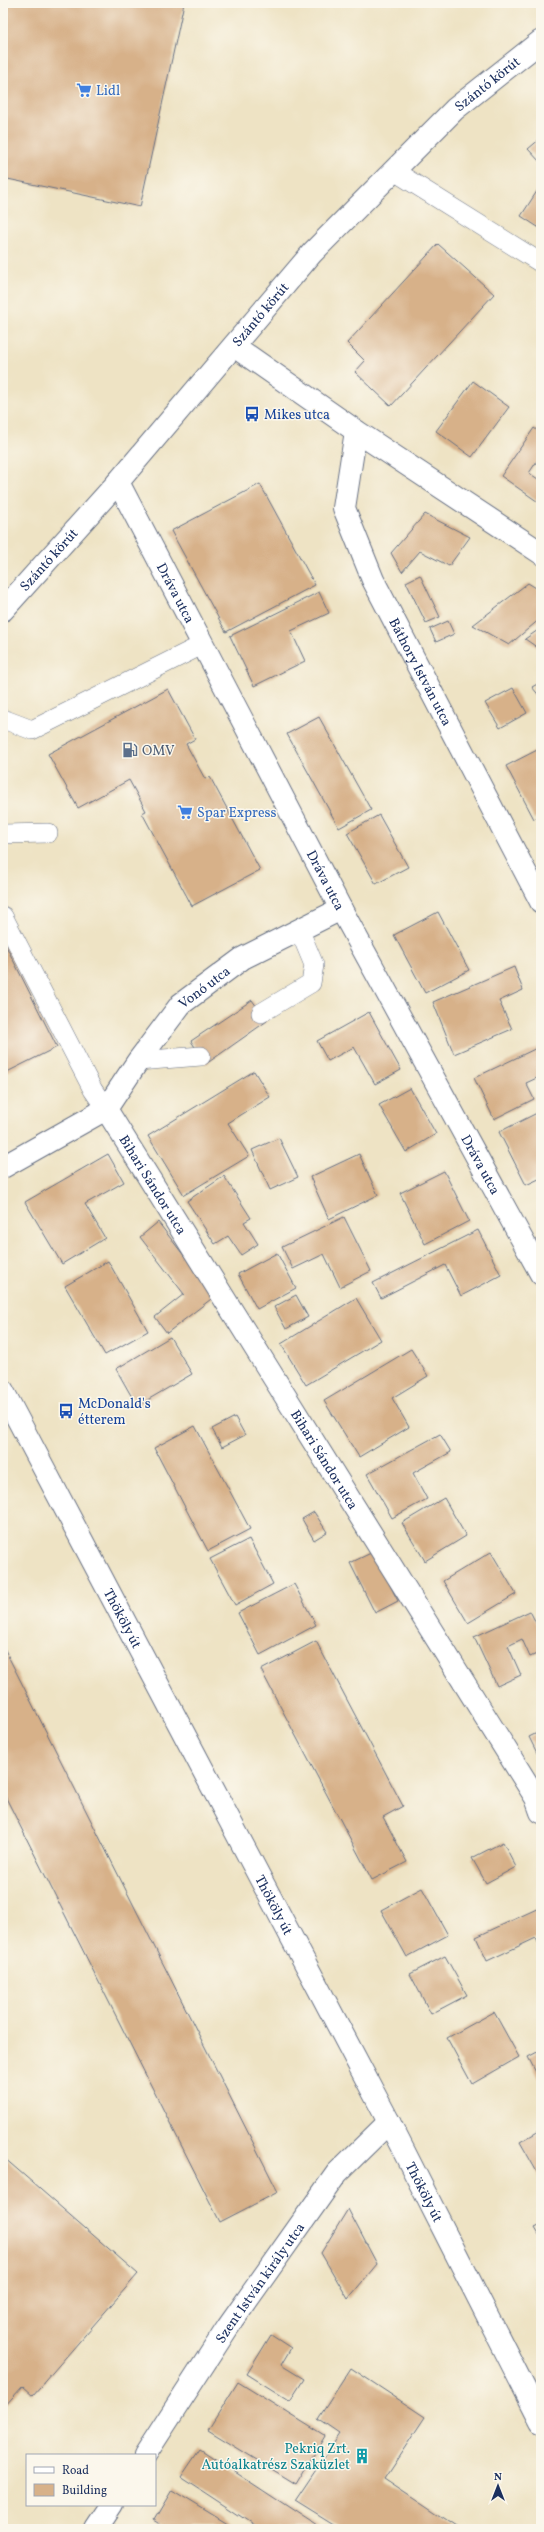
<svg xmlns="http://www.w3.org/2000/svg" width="544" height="2532" font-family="Vollkorn,serif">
  <rect width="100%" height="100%" fill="#fbf7ec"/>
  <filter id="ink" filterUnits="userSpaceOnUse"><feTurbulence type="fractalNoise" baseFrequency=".025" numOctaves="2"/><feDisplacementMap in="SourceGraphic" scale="8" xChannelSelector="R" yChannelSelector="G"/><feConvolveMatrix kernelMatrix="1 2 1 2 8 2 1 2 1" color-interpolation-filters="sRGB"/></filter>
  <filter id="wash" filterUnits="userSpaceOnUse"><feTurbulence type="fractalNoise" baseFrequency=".012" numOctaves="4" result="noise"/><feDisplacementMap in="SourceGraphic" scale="16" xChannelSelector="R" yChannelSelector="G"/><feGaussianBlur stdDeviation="0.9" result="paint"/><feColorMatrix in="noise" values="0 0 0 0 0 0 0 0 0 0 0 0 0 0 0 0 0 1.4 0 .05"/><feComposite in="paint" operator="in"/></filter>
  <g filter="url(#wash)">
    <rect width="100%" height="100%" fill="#eee3c4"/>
    <g id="blocks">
      <g fill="#d7b189">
        <polygon points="3,3 184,3 140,207 3,178"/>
        <polygon points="541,138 541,163 528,149"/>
        <polygon points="541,185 541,229 521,216"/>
        <polygon points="438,244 494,294 391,406 355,372 365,361 347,343"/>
        <polygon points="473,381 509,407 472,457 436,431"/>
        <polygon points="534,428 541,433 541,455 529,473 541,481 541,504 501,476"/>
        <polygon points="260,484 315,585 226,632 171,531"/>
        <polygon points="425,514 470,537 449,566 420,551 402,572 391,553"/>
        <polygon points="420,575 440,617 426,623 406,582"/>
        <polygon points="528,583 541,591 541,618 509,645 473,625"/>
        <polygon points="319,592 329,613 291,631 305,661 254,686 230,636"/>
        <polygon points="448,621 454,634 436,642 430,629"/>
        <polygon points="541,628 541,650 525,639"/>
        <polygon points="541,682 541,698 532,687"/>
        <polygon points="513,688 527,713 500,728 485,703"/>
        <polygon points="168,689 195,739 186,744 205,779 210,777 260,870 192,906 142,813 146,811 129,780 78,808 48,754"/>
        <polygon points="319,717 371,810 339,828 287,734"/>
        <polygon points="541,748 541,815 534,819 506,766"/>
        <polygon points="379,815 408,867 376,884 347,833"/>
        <polygon points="438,912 469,970 425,993 394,935"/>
        <polygon points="3,940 57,1047 3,1074"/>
        <polygon points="514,967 523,990 499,1001 512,1029 454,1054 433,1002"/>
        <polygon points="252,1000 267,1021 206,1064 191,1041"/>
        <polygon points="369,1012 401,1070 375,1084 354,1047 328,1061 317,1041"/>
        <polygon points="541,1046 541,1076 526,1083 534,1099 494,1119 474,1078"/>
        <polygon points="254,1071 270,1097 228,1123 249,1156 184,1195 148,1136"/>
        <polygon points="410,1088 436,1134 406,1152 379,1105"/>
        <polygon points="541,1111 541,1178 526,1185 499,1132"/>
        <polygon points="279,1138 298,1177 270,1190 252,1150"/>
        <polygon points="108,1154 124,1182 85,1204 105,1238 62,1264 25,1202"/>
        <polygon points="359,1154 378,1195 329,1219 310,1177"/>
        <polygon points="444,1171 469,1221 425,1244 400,1193"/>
        <polygon points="224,1176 251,1218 244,1222 258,1244 241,1255 228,1236 215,1244 187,1201"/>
        <polygon points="344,1217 371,1271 340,1287 324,1254 293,1269 282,1247"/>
        <polygon points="158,1222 215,1296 167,1333 155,1317 184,1294 140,1237"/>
        <polygon points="478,1230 501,1275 461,1296 445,1265 381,1298 373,1283"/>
        <polygon points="277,1253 296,1288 257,1309 238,1274"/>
        <polygon points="108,1261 148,1331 105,1355 65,1286"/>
        <polygon points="296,1295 308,1317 286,1329 274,1307"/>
        <polygon points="356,1298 381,1340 306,1385 281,1344"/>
        <polygon points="170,1337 192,1374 137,1406 116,1369"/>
        <polygon points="411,1349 428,1376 392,1398 409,1427 359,1457 324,1401"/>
        <polygon points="235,1417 245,1435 222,1447 212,1429"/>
        <polygon points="195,1426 250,1529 208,1551 154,1448"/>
        <polygon points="440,1434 451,1452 413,1473 427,1499 392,1518 367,1474"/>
        <polygon points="444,1498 466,1536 425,1561 402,1523"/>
        <polygon points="314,1512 327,1532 314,1540 302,1519"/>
        <polygon points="249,1539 273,1584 235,1605 210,1559"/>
        <polygon points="373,1552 398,1601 375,1613 350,1563"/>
        <polygon points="491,1552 516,1594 468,1623 443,1581"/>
        <polygon points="294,1584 316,1625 260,1655 238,1613"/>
        <polygon points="530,1611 541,1633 541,1652 530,1657 522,1639 508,1646 521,1675 497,1686 474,1637"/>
        <polygon points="316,1641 403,1806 383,1817 407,1862 372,1880 261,1670"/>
        <polygon points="3,1646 278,2192 220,2222 3,1792"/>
        <polygon points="541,1731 541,1761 529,1737"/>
        <polygon points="503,1842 516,1867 486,1883 472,1858"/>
        <polygon points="422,1888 448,1935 407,1957 381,1910"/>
        <polygon points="541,1907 541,1949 536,1938 487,1961 476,1937"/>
        <polygon points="445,1956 467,1995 431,2014 410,1974"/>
        <polygon points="494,2012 519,2057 472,2084 447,2038"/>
        <polygon points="541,2050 541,2082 528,2057"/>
        <polygon points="541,2130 541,2179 520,2142"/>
        <polygon points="3,2157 138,2274 33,2395 23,2386 3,2408"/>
        <polygon points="348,2209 377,2264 348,2299 321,2253"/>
        <polygon points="541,2225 541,2238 535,2228"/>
        <polygon points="271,2335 291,2348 281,2365 304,2379 290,2401 247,2374"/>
        <polygon points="351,2368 425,2417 384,2479 459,2529 340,2529 295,2501 340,2434 318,2419"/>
        <polygon points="238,2382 325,2436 296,2484 208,2430"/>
        <polygon points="200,2449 320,2528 319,2529 260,2529 181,2477"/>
        <polygon points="172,2490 236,2529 169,2529 154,2520"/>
      </g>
    </g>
  </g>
  <g filter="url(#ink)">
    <use href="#blocks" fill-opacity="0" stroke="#656e82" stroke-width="1"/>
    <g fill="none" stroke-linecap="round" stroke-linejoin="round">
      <g stroke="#656e82" stroke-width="20">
        <g id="service">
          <polyline points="394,171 541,263"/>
          <polyline points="3,719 32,730 202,645"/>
          <polyline points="3,834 48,833"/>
          <polyline points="3,916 93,1090 106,1109"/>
          <polyline points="261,1013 311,983 314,965 299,929"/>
          <polyline points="138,1061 201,1056"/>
        </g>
      </g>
      <g stroke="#656e82" stroke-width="24">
        <g id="minor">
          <polyline points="234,346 356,431 541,553"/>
          <path id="s1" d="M356,431l-12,77 29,72 168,322"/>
          <path id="s2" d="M118,482l223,427 200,365"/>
          <path id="s3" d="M106,1109l430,689 5,14"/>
          <path id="s4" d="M3,1167l103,-58 32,-48 43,-57 62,-46 98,-49"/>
          <path id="s5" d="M145,2455l83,-128 109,-154 52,-51"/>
          <polyline points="96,2529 112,2505"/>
        </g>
      </g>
      <g stroke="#656e82" stroke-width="24">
        <g id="tertiary">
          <path id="s6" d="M3,610l115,-128 194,-229 143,-144 86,-68"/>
          <path id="s7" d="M3,1391l386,731 152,299"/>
        </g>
      </g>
      <use href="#service" stroke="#fff" stroke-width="19"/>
      <use href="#minor" stroke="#fff" stroke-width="22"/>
      <use href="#tertiary" stroke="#fff" stroke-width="22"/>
    </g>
  </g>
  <defs>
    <g id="supermarket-bare" transform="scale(1.2)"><path d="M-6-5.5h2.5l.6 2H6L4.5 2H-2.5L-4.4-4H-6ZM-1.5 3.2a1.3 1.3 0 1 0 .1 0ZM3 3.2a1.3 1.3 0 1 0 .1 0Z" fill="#3f7fe0" stroke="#fbf7ec" stroke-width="2.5" paint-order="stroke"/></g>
    <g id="bus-bare" transform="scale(1.2)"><path d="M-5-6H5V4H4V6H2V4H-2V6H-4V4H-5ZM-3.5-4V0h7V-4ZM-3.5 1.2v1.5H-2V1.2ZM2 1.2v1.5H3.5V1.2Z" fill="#1a4fb4" stroke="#fbf7ec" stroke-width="2.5" paint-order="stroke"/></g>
    <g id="fuel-bare" transform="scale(1.2)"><path d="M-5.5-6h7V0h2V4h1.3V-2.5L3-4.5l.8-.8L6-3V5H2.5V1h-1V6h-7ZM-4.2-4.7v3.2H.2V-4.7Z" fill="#5c6f8a" stroke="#fbf7ec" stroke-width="2.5" paint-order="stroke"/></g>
    <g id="building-bare" transform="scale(1.2)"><path d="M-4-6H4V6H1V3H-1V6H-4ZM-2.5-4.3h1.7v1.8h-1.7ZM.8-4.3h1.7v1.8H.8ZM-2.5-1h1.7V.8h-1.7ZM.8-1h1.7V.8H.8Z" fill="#0f9aa8" stroke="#fbf7ec" stroke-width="2.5" paint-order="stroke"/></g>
  </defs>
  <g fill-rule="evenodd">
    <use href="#supermarket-bare" x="84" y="90"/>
    <use href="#bus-bare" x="252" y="414"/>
    <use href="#fuel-bare" x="130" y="750"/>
    <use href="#supermarket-bare" x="185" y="812"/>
    <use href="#bus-bare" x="66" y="1411"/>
    <use href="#building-bare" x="362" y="2456"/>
  </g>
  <g text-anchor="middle" stroke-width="3" stroke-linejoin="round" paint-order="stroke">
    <g font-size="14" fill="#1b2f5e" stroke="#fbf7ec">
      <text dy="5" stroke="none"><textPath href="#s6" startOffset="716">Szántó körút</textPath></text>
      <text dy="5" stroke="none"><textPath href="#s6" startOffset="392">Szántó körút</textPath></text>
      <text dy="5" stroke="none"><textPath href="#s6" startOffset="68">Szántó körút</textPath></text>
      <text dy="5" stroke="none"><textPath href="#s2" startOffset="125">Dráva utca</textPath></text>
      <text dy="5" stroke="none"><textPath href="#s1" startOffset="259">Báthory István utca</textPath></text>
      <text dy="5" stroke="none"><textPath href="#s2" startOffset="449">Dráva utca</textPath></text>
      <text dy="5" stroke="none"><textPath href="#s4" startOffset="276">Vonó utca</textPath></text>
      <text dy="5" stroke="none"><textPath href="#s2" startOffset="773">Dráva utca</textPath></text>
      <text dy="5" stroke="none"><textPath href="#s3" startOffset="89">Bihari Sándor utca</textPath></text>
      <text dy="5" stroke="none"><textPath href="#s3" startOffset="413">Bihari Sándor utca</textPath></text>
      <text dy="5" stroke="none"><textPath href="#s7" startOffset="257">Thököly út</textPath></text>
      <text dy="5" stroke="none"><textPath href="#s7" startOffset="581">Thököly út</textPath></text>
      <text dy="5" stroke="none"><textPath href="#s7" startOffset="905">Thököly út</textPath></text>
      <text dy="5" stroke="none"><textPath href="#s5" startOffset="207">Szent István király utca</textPath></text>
    </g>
    <g font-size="14" fill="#366cbe" stroke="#fbf7ec" text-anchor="start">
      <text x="96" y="95">Lidl</text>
      <text x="197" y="817">Spar Express</text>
    </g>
    <g font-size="14" fill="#164399" stroke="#fbf7ec" text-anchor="start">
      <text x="264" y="419">Mikes utca</text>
      <text x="78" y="1408">McDonald's<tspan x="78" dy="16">étterem</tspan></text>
    </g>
    <g font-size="14" fill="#4e5e75" stroke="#fbf7ec" text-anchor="start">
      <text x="142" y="755">OMV</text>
    </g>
    <g font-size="14" fill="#0d838f" stroke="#fbf7ec" text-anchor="end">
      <text x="350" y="2453">Pekriq Zrt.<tspan x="350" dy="16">Autóalkatrész Szaküzlet</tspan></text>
    </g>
  </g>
  <rect width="544" height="2532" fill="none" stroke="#fbf7ec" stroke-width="16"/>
  <rect x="26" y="2454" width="130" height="52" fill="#fbf7ec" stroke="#a1a7b3"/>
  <rect x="34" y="2467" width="20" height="6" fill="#ffffff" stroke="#a1a7b3"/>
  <text x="62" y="2474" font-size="12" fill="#1b2f5e">Road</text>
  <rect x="34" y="2484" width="20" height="12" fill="#d7b189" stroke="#a1a7b3"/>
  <text x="62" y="2494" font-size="12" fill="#1b2f5e">Building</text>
  <g transform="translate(498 2486)" stroke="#fbf7ec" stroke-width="3" paint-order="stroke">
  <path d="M0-3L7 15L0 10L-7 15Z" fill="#1b2f5e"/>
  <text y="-6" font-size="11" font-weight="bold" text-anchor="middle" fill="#1b2f5e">N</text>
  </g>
</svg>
